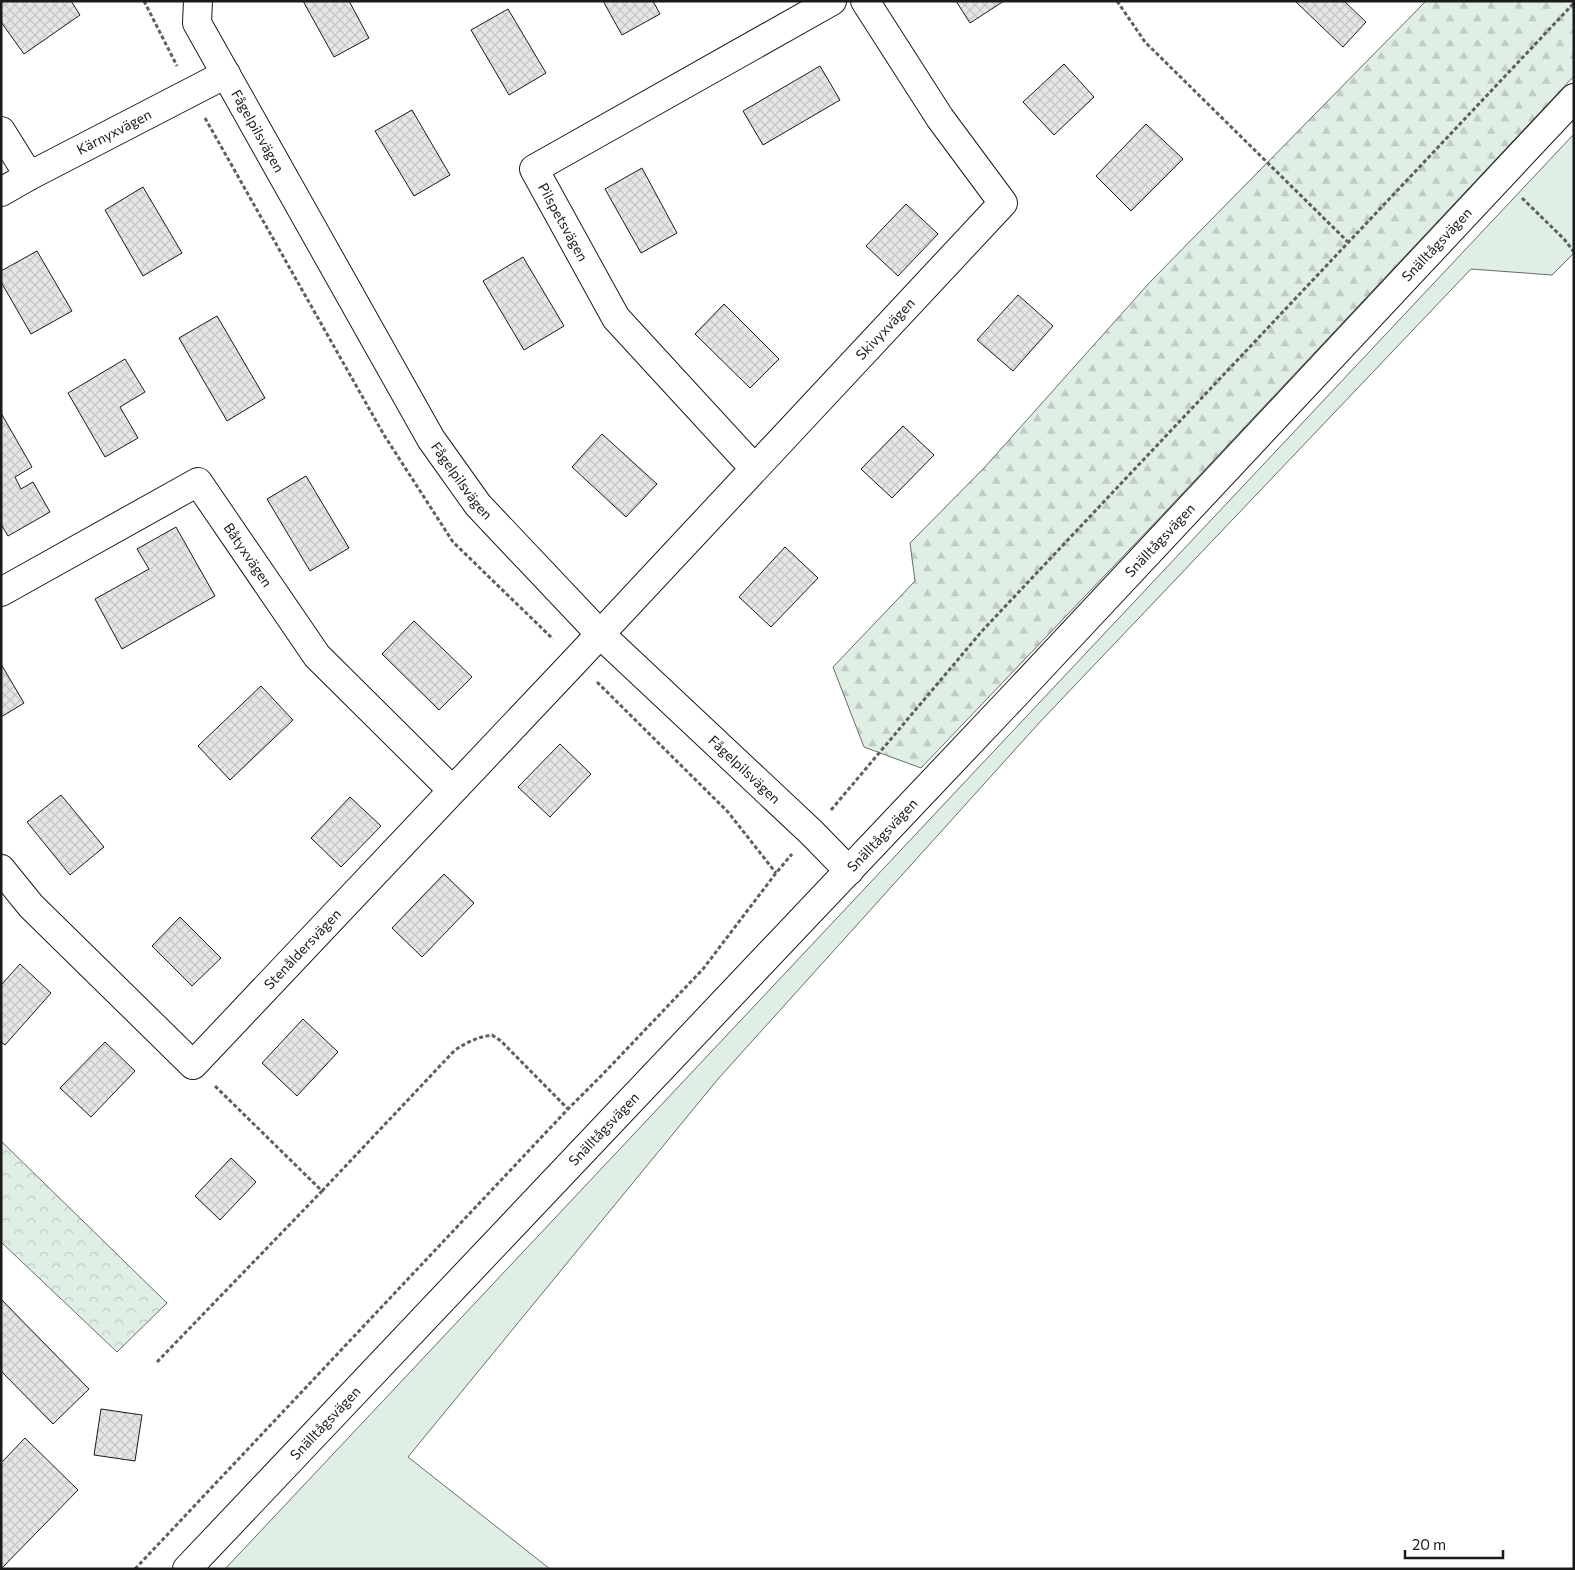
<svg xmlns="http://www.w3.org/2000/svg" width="1575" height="1570" font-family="Commissioner,sans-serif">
  <defs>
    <pattern id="forest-firs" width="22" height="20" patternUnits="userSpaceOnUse" patternTransform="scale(1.25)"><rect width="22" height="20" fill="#e0efe3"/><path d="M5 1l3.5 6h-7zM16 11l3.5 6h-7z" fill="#c0ccc2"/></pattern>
    <pattern id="park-crowns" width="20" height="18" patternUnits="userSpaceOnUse" patternTransform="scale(1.25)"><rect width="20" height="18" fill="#e0efe3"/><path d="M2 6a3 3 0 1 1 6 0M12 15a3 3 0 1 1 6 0" fill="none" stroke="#c0ccc2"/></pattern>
    <pattern id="building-cross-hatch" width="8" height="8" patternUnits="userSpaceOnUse" patternTransform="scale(1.25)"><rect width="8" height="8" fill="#e6e6e6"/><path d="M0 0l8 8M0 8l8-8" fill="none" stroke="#c5c5c5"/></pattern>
  </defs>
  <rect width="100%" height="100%" fill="#fff"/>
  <polygon fill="#e0efe3" stroke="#6a6a6a" points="1574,134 1574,253 1552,275 1471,269 1039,723 718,1079 408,1457 550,1569 225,1569"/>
  <polygon fill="url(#forest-firs)" stroke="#6a6a6a" points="1426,1 1574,1 1574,76 1150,528 921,768 864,747 833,667 915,581 910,543 984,468 1150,282"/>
  <polygon fill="url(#park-crowns)" stroke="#6a6a6a" points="1,1141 167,1303 117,1352 1,1242"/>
  <g fill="url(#building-cross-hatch)" stroke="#1a1a1a">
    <polygon points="1,1 71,1 80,15 24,54 1,22"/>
    <polygon points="303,1 349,1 369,38 334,57"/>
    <polygon points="603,1 653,1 660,14 622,35"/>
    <polygon points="956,1 1004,1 970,23"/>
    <polygon points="1295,1 1344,1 1366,22 1343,47"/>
    <polygon points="508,9 546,73 509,95 471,30"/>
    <polygon points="1064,64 1094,97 1054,135 1023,102"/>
    <polygon points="820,66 840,100 763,145 743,111"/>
    <polygon points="412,110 450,175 414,196 375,131"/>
    <polygon points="1146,124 1183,159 1131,211 1096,176"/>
    <polygon points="642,168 677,233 641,253 605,189"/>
    <polygon points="143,187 182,253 143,276 105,210"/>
    <polygon points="906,204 938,234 898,276 866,246"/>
    <polygon points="37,251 72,311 31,334 1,282 1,271"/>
    <polygon points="523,257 564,326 524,350 483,281"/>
    <polygon points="1018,295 1053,326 1013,371 977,340"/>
    <polygon points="724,304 779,359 750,388 695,334"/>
    <polygon points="217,316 265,398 227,421 179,338"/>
    <polygon points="125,359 145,392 120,407 138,438 105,457 68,393"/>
    <polygon points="1,413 32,467 15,477 21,489 33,482 50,512 8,536 1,524"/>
    <polygon points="903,426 934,455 892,498 861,469"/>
    <polygon points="602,434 657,484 626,517 572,467"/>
    <polygon points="306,476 349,548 310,571 267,499"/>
    <polygon points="176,527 215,596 122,649 95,599 149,569 137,549"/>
    <polygon points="785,547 818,578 771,627 739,597"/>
    <polygon points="414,621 472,677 439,710 382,654"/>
    <polygon points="1,664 24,703 1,717"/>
    <polygon points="261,686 293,720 230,780 198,746"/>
    <polygon points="560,744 591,774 550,817 518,787"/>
    <polygon points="61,795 104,847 70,875 27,822"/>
    <polygon points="350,797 381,826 341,867 311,838"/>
    <polygon points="444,874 474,903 422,957 392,928"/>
    <polygon points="180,917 221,958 192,986 152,946"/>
    <polygon points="20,964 51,993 5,1045 1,1042 1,985"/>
    <polygon points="303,1019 338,1052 297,1096 262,1063"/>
    <polygon points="105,1042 135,1071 91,1117 60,1088"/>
    <polygon points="231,1158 256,1182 220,1220 195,1196"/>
    <polygon points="1,1299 89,1389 53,1424 1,1371"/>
    <polygon points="101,1409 142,1415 135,1461 94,1455"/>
    <polygon points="25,1438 78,1490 1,1569 1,1463"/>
  </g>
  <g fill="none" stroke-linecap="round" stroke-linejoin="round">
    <g stroke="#1a1a1a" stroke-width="30">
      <g id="street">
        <path id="s1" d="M198,1l-1,22 234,416 47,66 122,129 212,199 37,38"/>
        <polyline points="1,131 29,176"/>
        <path id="s2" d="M1,192l28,-16 197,-102"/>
        <polyline points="754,468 616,318 534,169 832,1"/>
        <path id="s3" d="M1,592l197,-110 119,174 135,134"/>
        <path id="s4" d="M1,869l30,37 162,159 382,-404 428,-458 -63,-85 -75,-117"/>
      </g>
    </g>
    <g stroke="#1a1a1a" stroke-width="30">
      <g id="secondary">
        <path id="s5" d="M187,1569l827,-873 560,-598"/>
      </g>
    </g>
    <g stroke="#5f5f5f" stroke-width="3" stroke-dasharray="4 2.5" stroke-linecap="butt">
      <polyline points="144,1 177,66"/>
      <polyline points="1117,1 1145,42 1348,242"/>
      <polyline points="205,118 384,435 453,542 553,639"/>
      <polyline points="1522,198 1564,239 1574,252"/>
      <polyline points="597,682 728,812 776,873"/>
      <polyline points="831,810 982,631 1574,3"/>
      <path d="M322,1191l133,-141c12,-8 23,-13 37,-15l9,6 67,68"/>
      <polyline points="157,1362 322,1191 215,1086"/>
      <polyline points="135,1569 568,1109 603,1074 703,969 776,873 792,854"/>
    </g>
    <use href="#street" stroke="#fff" stroke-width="28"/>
    <use href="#secondary" stroke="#fff" stroke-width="28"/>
  </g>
  <g text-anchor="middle" stroke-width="4" stroke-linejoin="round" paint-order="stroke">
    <g font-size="14" fill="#1a1a1a" stroke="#fff">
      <text dy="5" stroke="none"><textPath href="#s1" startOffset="146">Fågelpilsvägen</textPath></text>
      <text dy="5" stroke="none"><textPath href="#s2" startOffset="128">Kärnyxvägen</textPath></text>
      <text transform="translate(563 222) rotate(61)" y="5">Pilspetsvägen</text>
      <text dy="5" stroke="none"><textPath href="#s5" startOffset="1821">Snälltågsvägen</textPath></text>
      <text dy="5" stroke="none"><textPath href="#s4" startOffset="1285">Skivyxvägen</textPath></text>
      <text dy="5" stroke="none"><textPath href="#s1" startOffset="551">Fågelpilsvägen</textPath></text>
      <text dy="5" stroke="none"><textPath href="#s5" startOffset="1416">Snälltågsvägen</textPath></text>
      <text dy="5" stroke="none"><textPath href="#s3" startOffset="314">Båtyxvägen</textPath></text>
      <text dy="5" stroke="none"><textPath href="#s1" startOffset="956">Fågelpilsvägen</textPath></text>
      <text dy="5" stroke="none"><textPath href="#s5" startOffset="1011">Snälltågsvägen</textPath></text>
      <text dy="5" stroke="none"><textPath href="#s4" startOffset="434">Stenåldersvägen</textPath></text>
      <text dy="5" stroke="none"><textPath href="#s5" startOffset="606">Snälltågsvägen</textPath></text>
      <text dy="5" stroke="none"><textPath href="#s5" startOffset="201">Snälltågsvägen</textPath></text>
    </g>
  </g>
  <rect width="1575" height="1570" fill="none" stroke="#1a1a1a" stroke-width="5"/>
  <path d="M1405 1550v8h98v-8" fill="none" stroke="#1a1a1a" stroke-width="2.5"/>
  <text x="1412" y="1550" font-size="15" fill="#1a1a1a" stroke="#ffffff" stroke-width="4" paint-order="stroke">20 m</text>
</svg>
